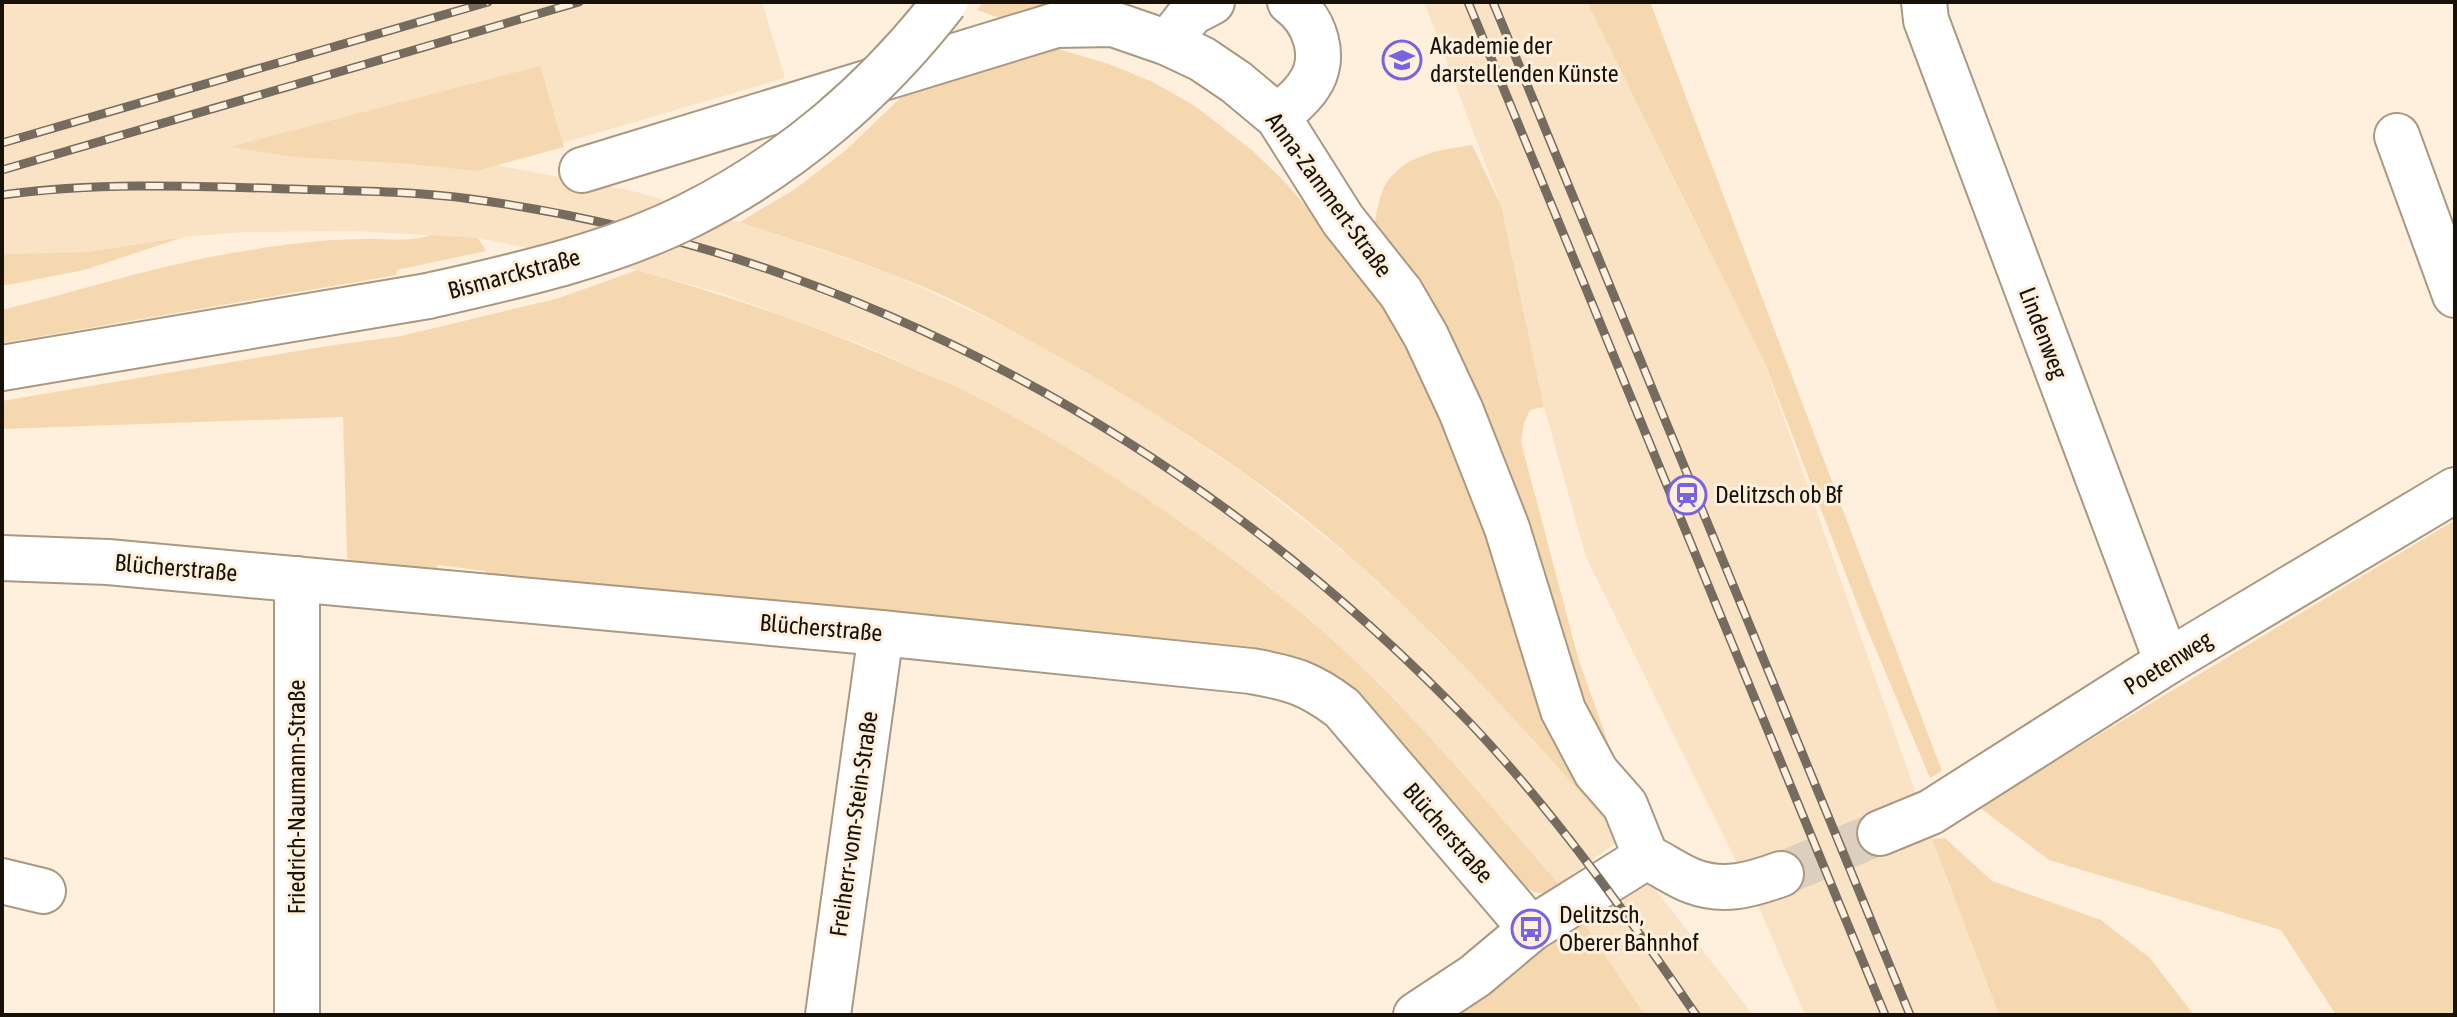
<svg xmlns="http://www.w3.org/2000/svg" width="2457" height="1017" font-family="'Asap Condensed',sans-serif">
  <rect width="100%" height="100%" fill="#fff0dd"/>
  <g fill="#fae3c4">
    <polygon points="2,2 762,2 785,78 491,164 633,191 740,222 895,275 1018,333 1139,402 1247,476 1352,558 1446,646 1531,734 1621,839 1559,884 1472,784 1387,694 1301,614 1202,539 1101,470 982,399 865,346 724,294 637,270 478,238 353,231 246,232 183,237 87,252 2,254"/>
    <polygon points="1424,2 1587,2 1763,359 1932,839 1999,1015 1805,1015 1761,912 1586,557 1544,407 1501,205"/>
    <polygon points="1627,853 1753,1015 1645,1015 1565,895"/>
  </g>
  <g fill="#f6d8b0">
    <polygon points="983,2 1074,2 1036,13 1000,18 977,10"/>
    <polygon points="1587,2 1650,2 1942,771 1930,778 1863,619 1763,359"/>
    <path d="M1045,45l64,19 44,18 42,24 57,44 32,31 109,125 56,106 72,209 30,118 58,72 12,28c-85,-98 -171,-193 -267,-279 -82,-73 -182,-138 -277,-193 -59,-34 -120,-68 -183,-92 -51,-20 -103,-35 -154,-53l55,-33 51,-39 71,-68z"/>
    <polygon points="540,66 564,147 476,171 411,164 294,157 229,147"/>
    <path d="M1472,145l29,60 43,202 -14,3 -6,13 -3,19 58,219 34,95 -18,-9 -222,-516c3,-14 5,-31 11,-44 18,-32 54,-37 88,-42z"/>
    <path d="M432,235l46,3 8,13 -89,19v5l-395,68v-33c84,-21 169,-49 255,-61 35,-6 73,-10 109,-10 23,0 43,3 66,-4z"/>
    <polygon points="184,237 84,270 2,286 2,254 87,252"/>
    <path d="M637,270c96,27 189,59 280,100 22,10 45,18 66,30 111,59 219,133 317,212 95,78 178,180 259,272 -19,23 -41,-3 -57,-18l-162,-183 -856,-101 1,-11 -47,-6 -3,12 -86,-12 -2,-9 -4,-139 -341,12v-28l325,-55 74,-10 158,-38z"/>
    <polygon points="2455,520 2455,1015 2336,1015 2281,930 2049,860 1979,807"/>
    <polygon points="1945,838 1992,881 2101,920 2150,958 2194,1015 1999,1015 1932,839"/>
    <polygon points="1583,922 1645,1015 1446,1015"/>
  </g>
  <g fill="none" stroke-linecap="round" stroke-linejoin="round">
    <polyline stroke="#dccfbd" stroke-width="44" stroke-dasharray="44 22" stroke-linecap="butt" points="1781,874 1880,833"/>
    <g stroke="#aa9982" stroke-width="48">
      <g id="minor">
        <polyline points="1924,2 1926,20 2167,662"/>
        <polyline points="1168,43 1191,13 1212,2"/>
        <path d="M1278,117c10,-10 24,-20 31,-32 19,-27 6,-65 -19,-83"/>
        <polyline points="2397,136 2455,295"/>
        <polyline points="582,170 1056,25 1113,24 1168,43 1202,59 1236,82 1278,117 1343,220 1401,293 1426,336 1461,411 1507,528 1563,710 1596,772 1625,805 1646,857"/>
        <polyline points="2,368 428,296"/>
        <path d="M2,558l106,4 773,71 370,38c40,7 58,12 91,37l189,221"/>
        <polyline points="1880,833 1931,812 2167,662 2455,490"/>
        <polyline points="2,881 43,891"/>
        <polyline points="297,1015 297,579"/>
        <polyline points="828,1015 881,633"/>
        <path d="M1416,1015l59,-39 56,-47 115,-72c16,7 30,18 46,24 31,12 59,4 89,-7"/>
      </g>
    </g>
    <use href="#minor" stroke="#fff" stroke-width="44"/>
    <g stroke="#756b5e" stroke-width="9">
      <g id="rail">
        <polyline points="1468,2 1885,1015"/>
        <polyline points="1493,2 1910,1015"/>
        <polyline points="2,143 488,2"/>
        <polyline points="2,170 579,2"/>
        <path d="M2,195c96,-13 193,-9 290,-6 59,2 120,2 179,10 384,52 732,246 999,524 85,90 156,190 226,292"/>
      </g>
    </g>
    <use href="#rail" stroke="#fff0dd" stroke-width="6" stroke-dasharray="18" stroke-linecap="butt"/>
    <g stroke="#aa9982" stroke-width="48" stroke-linecap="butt">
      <path id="minor-bridge" d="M428,296c88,-20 181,-40 262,-81 100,-50 187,-125 255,-213"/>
    </g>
    <use href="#minor-bridge" stroke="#fff" stroke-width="44"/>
  </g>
  <defs>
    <g id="university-ring" transform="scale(2)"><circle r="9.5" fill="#fff0dd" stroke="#7864df" stroke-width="1.5"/><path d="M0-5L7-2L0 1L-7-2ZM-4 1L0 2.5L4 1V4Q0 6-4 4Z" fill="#7864df"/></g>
    <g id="station-ring" transform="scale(2)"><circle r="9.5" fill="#fff0dd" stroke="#7864df" stroke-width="1.5"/><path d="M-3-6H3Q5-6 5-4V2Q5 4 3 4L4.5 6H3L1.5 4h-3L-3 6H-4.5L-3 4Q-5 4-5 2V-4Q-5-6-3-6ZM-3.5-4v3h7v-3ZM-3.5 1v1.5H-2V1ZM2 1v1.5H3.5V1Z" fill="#7864df"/></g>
    <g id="bus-ring" transform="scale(2)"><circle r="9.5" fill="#fff0dd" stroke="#7864df" stroke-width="1.5"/><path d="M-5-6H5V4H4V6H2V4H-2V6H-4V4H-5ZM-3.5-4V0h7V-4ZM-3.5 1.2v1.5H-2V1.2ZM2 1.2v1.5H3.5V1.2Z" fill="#7864df"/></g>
  </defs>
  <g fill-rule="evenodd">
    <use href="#university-ring" x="1402" y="60"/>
    <use href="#station-ring" x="1687" y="495"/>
    <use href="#bus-ring" x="1531" y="929"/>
  </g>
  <g text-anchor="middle" stroke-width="6" stroke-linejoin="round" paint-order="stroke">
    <g font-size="24" fill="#171108" stroke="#fff0dd" text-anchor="start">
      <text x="1430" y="54">Akademie der<tspan x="1430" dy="28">darstellenden Künste</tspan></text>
      <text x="1715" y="503">Delitzsch ob Bf</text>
      <text x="1559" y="923">Delitzsch,<tspan x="1559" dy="28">Oberer Bahnhof</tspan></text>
    </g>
    <g font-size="24" fill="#171108" stroke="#fff0dd">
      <text transform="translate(1329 195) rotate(54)" y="8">Anna-Zammert-Straße</text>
      <text transform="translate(514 274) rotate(-15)" y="8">Bismarckstraße</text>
      <text transform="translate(2043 333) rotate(69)" y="8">Lindenweg</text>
      <text transform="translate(176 568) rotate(5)" y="8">Blücherstraße</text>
      <text transform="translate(821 628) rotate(5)" y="8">Blücherstraße</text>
      <text transform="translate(2168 663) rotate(-32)" y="8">Poetenweg</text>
      <text transform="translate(297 797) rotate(-90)" y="8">Friedrich-Naumann-Straße</text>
      <text transform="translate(854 824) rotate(-82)" y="8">Freiherr-vom-Stein-Straße</text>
      <text transform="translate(1448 833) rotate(49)" y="8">Blücherstraße</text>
    </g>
  </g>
  <rect width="2457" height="1017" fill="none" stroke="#171108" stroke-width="8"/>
</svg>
